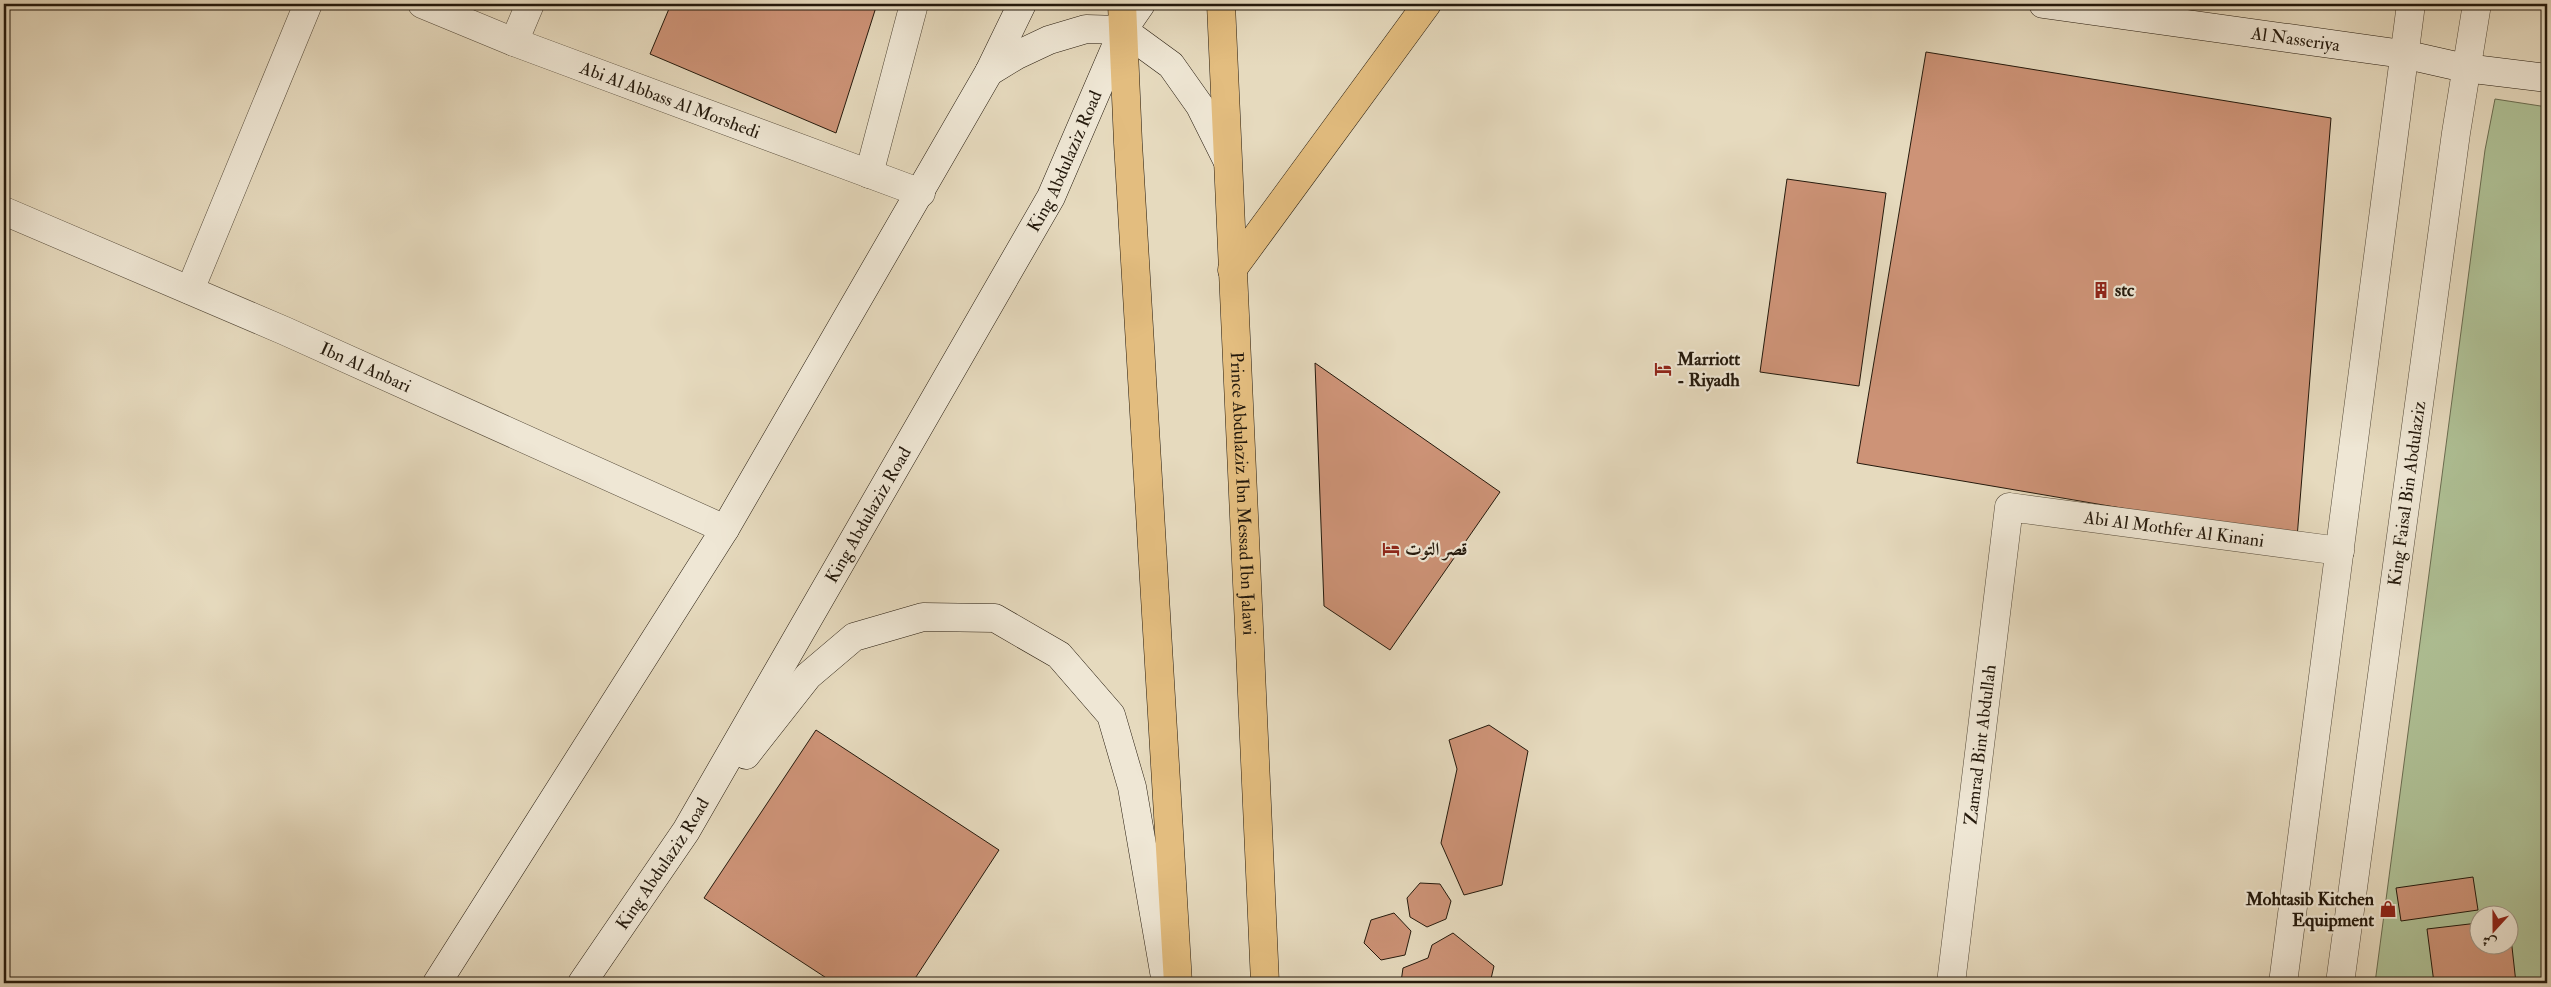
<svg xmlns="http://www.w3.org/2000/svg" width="2551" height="987" font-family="'IM FELL Double Pica',Amiri,serif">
  <rect width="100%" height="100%" fill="#e6dabe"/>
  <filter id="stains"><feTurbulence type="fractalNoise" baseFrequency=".004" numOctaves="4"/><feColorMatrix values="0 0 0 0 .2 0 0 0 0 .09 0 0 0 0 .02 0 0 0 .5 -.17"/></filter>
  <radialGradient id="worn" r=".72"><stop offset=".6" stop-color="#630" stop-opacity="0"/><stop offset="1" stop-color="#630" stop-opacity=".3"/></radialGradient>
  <path fill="#afc196" stroke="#6a6d51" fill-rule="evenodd" d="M2495,99l52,8v876h-172l110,-833zM2478,914h30v30h-30z"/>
  <g fill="#cd9377" stroke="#24190c">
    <polygon points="671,4 877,4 836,133 650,54"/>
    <polygon points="1926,52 2331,118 2297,538 1857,463"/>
    <polygon points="1787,179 1886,193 1859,386 1760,372"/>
    <polygon points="1315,363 1500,492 1390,650 1324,606"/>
    <polygon points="1489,725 1528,751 1502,885 1464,895 1441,843 1457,769 1449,740"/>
    <polygon points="816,730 999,850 912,983 834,983 704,898"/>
    <polygon points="2473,877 2478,910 2401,921 2396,888"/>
    <polygon points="1420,883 1440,884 1451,901 1446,919 1427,927 1410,917 1407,898"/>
    <polygon points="1394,913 1411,931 1405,955 1381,960 1364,943 1371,920"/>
    <polygon points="2509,920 2516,983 2434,983 2427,929 2478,923 2478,944 2508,944"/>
    <polygon points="1453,933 1494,966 1490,983 1398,983 1401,982 1403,968 1428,958 1432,945"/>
  </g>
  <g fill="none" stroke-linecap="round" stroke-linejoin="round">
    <g stroke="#544938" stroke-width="29">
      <g id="minor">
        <path id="s1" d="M422,4l92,38 407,151"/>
        <polyline points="514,42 530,4"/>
        <polyline points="869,174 914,4"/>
        <path id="s2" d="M4,211l281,120 440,198"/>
        <polyline points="190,290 308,4"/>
        <path id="s3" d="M1951,983l58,-476 331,44"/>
      </g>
    </g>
    <g stroke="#544938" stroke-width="29">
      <g id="tertiary">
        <polyline points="2283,983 2411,4"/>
        <path id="s4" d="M2340,983l116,-850 21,-129"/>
      </g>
    </g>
    <g stroke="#24190c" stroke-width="29">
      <g id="secondary">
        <path id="s5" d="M2043,4l360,50 62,14 82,10"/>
        <polyline points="989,72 1022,4"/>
        <polyline points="746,755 808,676 854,637 923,617 995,618 1059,655 1111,715 1132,787 1166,983"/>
        <polyline points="437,983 725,529 989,72 1017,55 1049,40 1086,29 1123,30 1171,65 1200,106 1227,160"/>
        <path id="s6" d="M582,983l104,-152 365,-634 72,-167 18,-26"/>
      </g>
    </g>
    <g stroke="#24190c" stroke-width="29">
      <g id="primary">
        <polyline points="1122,4 1128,143 1178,983"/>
        <path id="s7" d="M1221,4l44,979"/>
        <polyline points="1232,270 1427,4"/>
      </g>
    </g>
    <use href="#minor" stroke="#efe7d5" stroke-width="28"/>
    <use href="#tertiary" stroke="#efe7d5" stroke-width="28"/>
    <use href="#secondary" stroke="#efe7d5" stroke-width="28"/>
    <use href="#primary" stroke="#e3bd7f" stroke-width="28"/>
  </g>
  <defs>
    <g id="building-bare" transform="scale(1.35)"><path d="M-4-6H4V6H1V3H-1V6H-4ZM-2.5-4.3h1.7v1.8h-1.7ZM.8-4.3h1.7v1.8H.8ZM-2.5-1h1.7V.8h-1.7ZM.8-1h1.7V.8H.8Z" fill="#8f2418" stroke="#efe7d5" stroke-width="2.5" paint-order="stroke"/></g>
    <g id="hotel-bare" transform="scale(1.35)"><path d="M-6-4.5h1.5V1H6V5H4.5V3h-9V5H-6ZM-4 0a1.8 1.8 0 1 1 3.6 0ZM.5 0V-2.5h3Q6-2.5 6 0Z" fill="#8f2418" stroke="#efe7d5" stroke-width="2.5" paint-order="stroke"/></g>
    <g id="shop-bare" transform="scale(1.35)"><path d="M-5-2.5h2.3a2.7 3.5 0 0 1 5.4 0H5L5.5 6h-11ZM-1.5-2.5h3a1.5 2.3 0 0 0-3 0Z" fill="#8f2418" stroke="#efe7d5" stroke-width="2.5" paint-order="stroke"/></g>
  </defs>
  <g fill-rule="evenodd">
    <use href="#building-bare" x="2101" y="290"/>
    <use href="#hotel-bare" x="1663" y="369"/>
    <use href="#hotel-bare" x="1391" y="549"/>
    <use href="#shop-bare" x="2388" y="909"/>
  </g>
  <g text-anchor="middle" stroke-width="4.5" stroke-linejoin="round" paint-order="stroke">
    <g font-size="18" fill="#24190c" stroke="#efe7d5">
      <text dy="6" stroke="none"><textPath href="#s5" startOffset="255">Al Nasseriya</textPath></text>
      <text dy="6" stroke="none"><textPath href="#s1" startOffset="266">Abi Al Abbass Al Morshedi</textPath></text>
      <text dy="6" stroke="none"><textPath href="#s6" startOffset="954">King Abdulaziz Road</textPath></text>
      <text dy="6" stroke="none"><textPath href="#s2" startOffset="394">Ibn Al Anbari</textPath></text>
      <text dy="6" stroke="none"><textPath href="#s4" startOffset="494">King Faisal Bin Abdulaziz</textPath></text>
      <text dy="6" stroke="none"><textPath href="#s7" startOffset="490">Prince Abdulaziz Ibn Messad Ibn Jalawi</textPath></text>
      <text dy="6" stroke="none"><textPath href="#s6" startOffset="549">King Abdulaziz Road</textPath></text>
      <text dy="6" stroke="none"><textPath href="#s3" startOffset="646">Abi Al Mothfer Al Kinani</textPath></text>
      <text dy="6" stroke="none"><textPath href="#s3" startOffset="240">Zamrad Bint Abdullah</textPath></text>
      <text dy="6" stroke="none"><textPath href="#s6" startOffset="144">King Abdulaziz Road</textPath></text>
    </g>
    <g font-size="18" font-weight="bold" fill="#24190c" stroke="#efe7d5" text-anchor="start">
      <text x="2115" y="296">stc</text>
      <text x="1677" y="365">Marriott<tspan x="1677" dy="21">- Riyadh</tspan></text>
      <text x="1405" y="555">قصر التوت</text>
      <text x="2374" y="905" text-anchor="end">Mohtasib Kitchen<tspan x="2374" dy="21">Equipment</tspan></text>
    </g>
  </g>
  <rect width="2551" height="987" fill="none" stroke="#e6dabe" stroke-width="20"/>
  <rect x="5" y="5" width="2541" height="977" fill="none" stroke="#24190c" stroke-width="2.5"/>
  <rect x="10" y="10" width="2531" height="967" fill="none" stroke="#24190c"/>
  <g transform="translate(2494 930) rotate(201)"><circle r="24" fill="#efe7d5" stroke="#9e9585"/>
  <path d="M0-4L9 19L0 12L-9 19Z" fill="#8f2418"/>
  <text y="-8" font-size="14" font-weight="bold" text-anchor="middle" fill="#24190c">ش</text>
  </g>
  <rect width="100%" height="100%" filter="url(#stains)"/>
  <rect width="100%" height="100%" fill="url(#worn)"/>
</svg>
